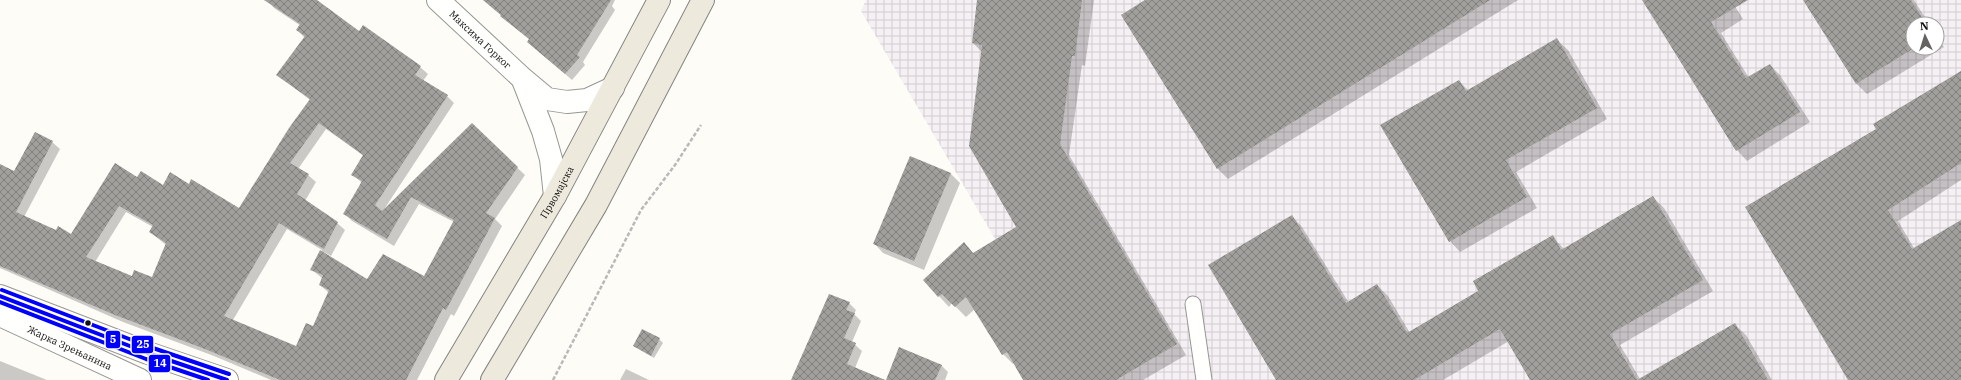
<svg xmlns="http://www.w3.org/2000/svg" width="1961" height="380" font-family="'IBM Plex Serif',serif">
  <defs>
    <pattern id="industrial-grid" width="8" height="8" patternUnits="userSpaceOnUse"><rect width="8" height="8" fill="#f5f0f3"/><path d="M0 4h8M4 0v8" fill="none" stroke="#d1cdcf"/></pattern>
    <pattern id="building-cross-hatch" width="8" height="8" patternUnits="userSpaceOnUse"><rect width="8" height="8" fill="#a19f9c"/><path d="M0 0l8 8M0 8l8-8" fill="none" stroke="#82807e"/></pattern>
  </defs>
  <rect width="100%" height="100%" fill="#fdfcf7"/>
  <path fill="url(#industrial-grid)" fill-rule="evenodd" d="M866,0h1095v380h-883l-217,-369zM1913,24h24v24h-24z"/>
  <g fill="#0003" fill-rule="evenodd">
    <path d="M267,0h35l57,32 5,-6 56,41 8,7 -5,7 24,15 7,7 -71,108 89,-86 53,50 -30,44 7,7 -48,90 -3,-2 -34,66h-146l-57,-24 -91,-34 -123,-54v-103l15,8 37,-31 8,7 -36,68 32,14 16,4 65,-57 26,8 26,-1 50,24 71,-109 -32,-25 27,-37 -8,-8 4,-4 -27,-18zM326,129l38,27 -12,18 10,9 -17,31 7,7 42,25 25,-42 35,18 -30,56 -56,3 -45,-28 1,-1 7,4 14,-26 -8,-7 -32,-22 11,-19 -8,-7 -10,-6zM126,212l27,15 -3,5 16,13 -14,34 -20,-1 -37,-16zM287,229l35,21 -11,19 12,10 -3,6 9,8 -15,35 -17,20 -64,-28z"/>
    <polygon points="483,0 615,0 612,6 615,10 583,62 585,65 572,80 535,48 530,40"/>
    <polygon points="978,0 1094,0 1085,66 1082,65 1069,155 1186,355 1143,380 1025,380 1014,363 1013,364 1003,354 975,309 966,317 952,303 949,307 924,280 964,244 974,254 1017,227 982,52 973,43"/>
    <polygon points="1147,0 1518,0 1228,179 1217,168"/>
    <polygon points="1643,0 1731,0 1743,19 1721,33 1749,78 1770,65 1780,75 1810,122 1747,161 1737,150"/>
    <polygon points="1805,0 1914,0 1929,24 1913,24 1913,48 1937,48 1937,37 1944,47 1867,94 1856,83"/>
    <polygon points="1557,40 1568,50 1607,119 1516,172 1537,208 1460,252 1450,241 1459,81 1469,91"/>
    <polygon points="1961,72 1961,180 1898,221 1914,248 1961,221 1961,380 1849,380 1877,130"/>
    <polygon points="910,157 951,174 960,183 924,270 883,253 874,243"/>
    <polygon points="1653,197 1664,208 1713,291 1620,345 1640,379 1735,325 1746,335 1772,380 1531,380 1509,341 1443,380 1278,380 1292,216 1302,227 1349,303 1377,285 1388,296 1410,333 1480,291 1553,237 1564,249"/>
    <polygon points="849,303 856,310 854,314 861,321 852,342 862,351 855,368 885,380 793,380"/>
    <polygon points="659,339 663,343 654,358 634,346"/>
    <polygon points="0,361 47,380 0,380"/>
    <polygon points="941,365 948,372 945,380 887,380"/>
    <polygon points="626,369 649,380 620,380"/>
  </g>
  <g fill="url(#building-cross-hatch)" fill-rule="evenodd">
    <path d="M264,0h53l42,31 4,-6 58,41 -6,9 33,20 -73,110 7,6 90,-88 46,44 -32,46 9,5 -49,92 -3,-2 -37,72h-126l-75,-31 -90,-34 -115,-49v-102l14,7 21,-39 18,9 -37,71 40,18 2,-4 13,8 44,-71 22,14 4,-6 22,14 7,-13 19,12 2,-5 48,29 50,-80 21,-29 -34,-24 29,-39 -9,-6 4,-6zM319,123l44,32 -12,20 11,6 -19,33 44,25 24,-42 43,23 -30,56 -41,-22 -16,25 -47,-29 -10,20 13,5 -4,10 10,5 -16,36 -7,-3 -10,23 -72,-30 55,-93 45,26 14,-27 -41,-28 12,-20 -19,-11zM119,206l34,19 -4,7 17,11 -14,34 -18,-7 -2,6 -46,-19z"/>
    <polygon points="483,0 611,0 577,55 580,57 565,74 527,42 529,39 500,16 501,15"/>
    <polygon points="977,0 1082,0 1075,56 1072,56 1060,144 1177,344 1116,380 1023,380 1007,352 1002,355 966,297 955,307 942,294 938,297 923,280 964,242 973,253 1016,227 969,146 982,45 972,43"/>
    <polygon points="1145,0 1490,0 1217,169 1121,15"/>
    <polygon points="1642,0 1748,0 1711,22 1746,78 1770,64 1800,112 1736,151"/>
    <polygon points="1803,0 1911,0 1926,24 1913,24 1914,48 1856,84"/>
    <polygon points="1557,38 1597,108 1506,160 1527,197 1449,242 1380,125 1459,80 1466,91"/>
    <polygon points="1961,71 1961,163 1888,210 1912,249 1961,220 1961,380 1848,380 1745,207 1876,129 1873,124"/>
    <polygon points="910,156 951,173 914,261 873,244"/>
    <polygon points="1653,196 1703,280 1610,334 1637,380 1530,380 1500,329 1414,380 1276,380 1208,265 1292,215 1346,303 1377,284 1407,333 1478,291 1473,281 1553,235 1561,250"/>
    <polygon points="829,294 850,302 846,310 855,313 844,338 856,343 847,364 885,380 791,380"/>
    <polygon points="1735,323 1768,380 1637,380"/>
    <polygon points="642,329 660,338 651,356 633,346"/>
    <polygon points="899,347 942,365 935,380 886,380"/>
  </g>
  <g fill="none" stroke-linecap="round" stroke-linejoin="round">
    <g stroke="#979795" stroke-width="17">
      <polyline id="service" points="1193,304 1204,380"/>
    </g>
    <g stroke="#979795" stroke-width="24">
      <g id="minor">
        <path id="s1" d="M438,0l85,79 24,20 20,3 20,-2 26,-12"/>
        <polyline points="523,80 543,131 551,159 555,196"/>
      </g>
    </g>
    <g stroke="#979795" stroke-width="24">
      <g id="tertiary">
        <polyline points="0,296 148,353 227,380"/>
        <path id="s2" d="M0,315l140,65"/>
      </g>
    </g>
    <g stroke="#858482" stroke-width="24">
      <g id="primary">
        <path id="s3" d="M446,380l109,-184 104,-196"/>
        <polyline points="492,380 596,205 703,0"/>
      </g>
    </g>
    <polyline stroke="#b9b9b8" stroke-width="2.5" stroke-dasharray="4 2" stroke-linecap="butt" points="553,380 641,210 675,165 701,125"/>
    <use href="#service" stroke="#fffffe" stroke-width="15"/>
    <use href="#minor" stroke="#fffffe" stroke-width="22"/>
    <use href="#tertiary" stroke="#fffffe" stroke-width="22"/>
    <use href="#primary" stroke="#ede9dc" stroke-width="22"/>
    <g stroke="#fff" stroke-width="7">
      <polyline id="bus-1" points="0,296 148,353 227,380"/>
    </g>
    <g stroke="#fff" stroke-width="7">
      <polyline id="bus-2" points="0,302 146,359 208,380"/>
    </g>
    <g stroke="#fff" stroke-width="7">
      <polyline id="bus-3" points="2,290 150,347 229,374"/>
    </g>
    <use href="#bus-1" stroke="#00f" stroke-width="4"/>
    <use href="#bus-2" stroke="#00f" stroke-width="4"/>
    <use href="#bus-3" stroke="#00f" stroke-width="4"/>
  </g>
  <circle fill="#111" stroke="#fff" stroke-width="1.5" cx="88" cy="323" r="3.5"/>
  <g text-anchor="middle" stroke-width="4" stroke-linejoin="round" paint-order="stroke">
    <g font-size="10" fill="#111" stroke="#fff">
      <text dy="4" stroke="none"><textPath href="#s1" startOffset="58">Максима Горког</textPath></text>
      <text dy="4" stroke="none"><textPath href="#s3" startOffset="218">Првомајска</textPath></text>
      <text dy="4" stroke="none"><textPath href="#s2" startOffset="77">Жарка Зрењанина</textPath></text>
    </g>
  </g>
  <g stroke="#fff" stroke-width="1.5">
    <rect x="105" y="330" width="16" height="19" rx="4" fill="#00f"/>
    <rect x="131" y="335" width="23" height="19" rx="4" fill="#00f"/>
    <rect x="148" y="354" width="23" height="19" rx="4" fill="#00f"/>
  </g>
  <g font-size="11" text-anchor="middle" font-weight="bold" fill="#fff">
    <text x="113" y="343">5</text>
    <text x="143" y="348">25</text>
    <text x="160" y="367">14</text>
  </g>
  <g transform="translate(1925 36) rotate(356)"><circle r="19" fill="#ffffff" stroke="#a0a0a0"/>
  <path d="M0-3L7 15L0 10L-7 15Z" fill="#646362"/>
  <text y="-6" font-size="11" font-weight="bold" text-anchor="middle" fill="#111111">N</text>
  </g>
</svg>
